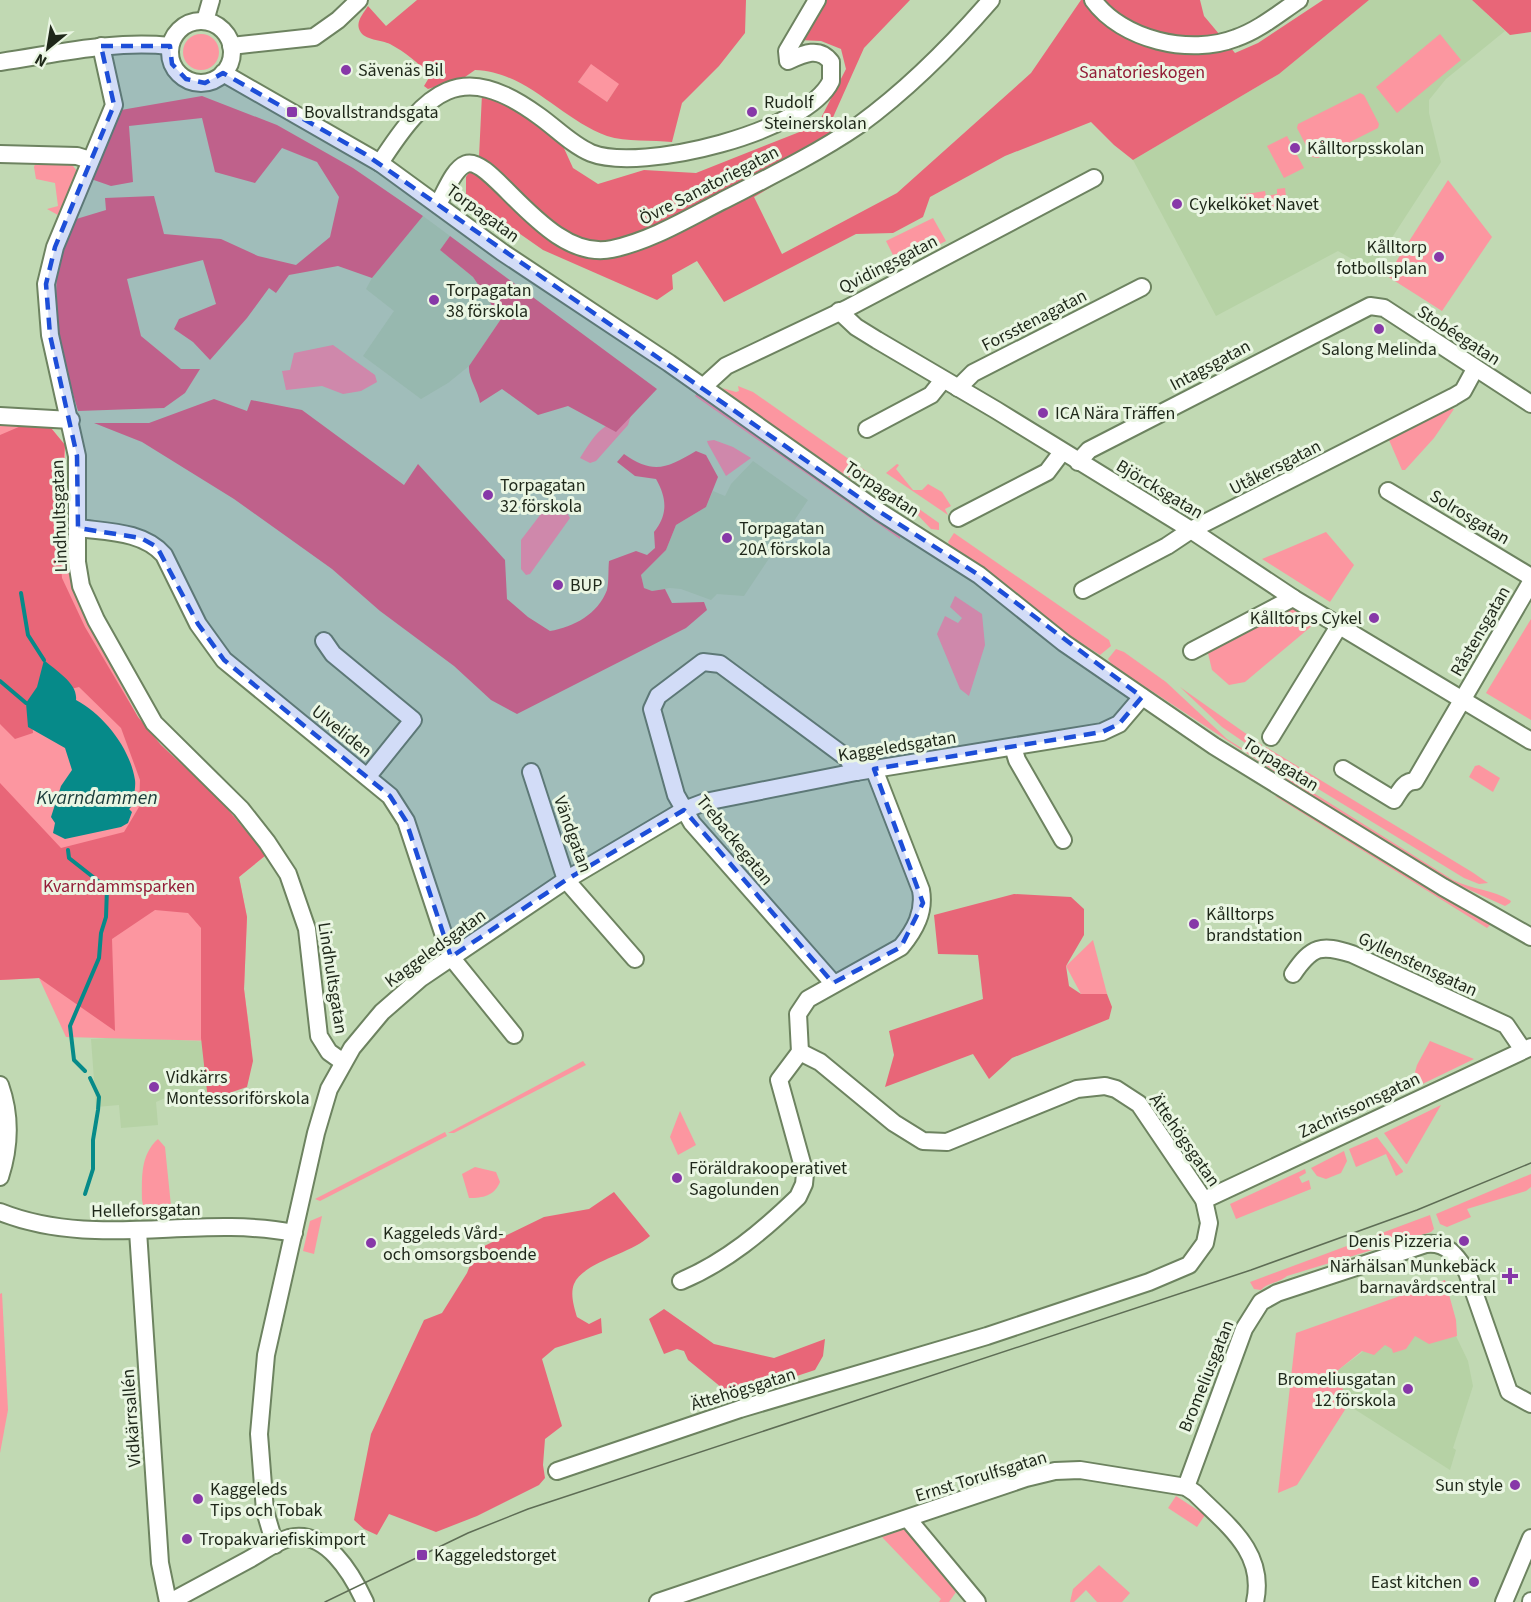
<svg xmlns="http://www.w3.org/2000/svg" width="1531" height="1602" font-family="'Source Sans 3',sans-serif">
  <rect width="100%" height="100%" fill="#c1d9b3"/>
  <g fill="#b6d2a5">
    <polygon points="1369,0 1472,0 1505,31 1446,79 1429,100 1429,113 1441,162 1371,270 1338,251 1216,316 1133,160 1279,74"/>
    <polygon points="423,216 450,236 440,250 473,277 501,319 469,366 448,383 421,399 363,356 394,311 366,289 372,278"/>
    <polygon points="753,461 808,500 744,596 717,594 711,600 681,589 670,588 652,591 644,588 641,575 666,550 676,525 706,507 713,491 725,496 731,484"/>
    <polygon points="125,1037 212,1042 213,1094 170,1096 156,1102 158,1125 121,1128 119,1105 96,1107 91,1039"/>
    <polygon points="1394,1321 1455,1334 1468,1361 1473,1386 1453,1448 1456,1450 1450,1470 1348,1405 1337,1371 1360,1354"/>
  </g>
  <g fill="#fc96a0">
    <polygon points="1440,34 1461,60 1397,113 1376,87"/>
    <circle cx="201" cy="52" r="18"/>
    <polygon points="591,63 620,84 606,103 578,82"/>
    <polygon points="1360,93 1364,95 1379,124 1378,128 1318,158 1312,157 1297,128 1298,124"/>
    <polygon points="1287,136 1304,168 1284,178 1267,146"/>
    <polygon points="36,161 69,161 77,171 58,215 47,209 58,206 55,183 36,179 34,167"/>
    <polygon points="1448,180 1492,237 1442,311 1387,276"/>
    <polygon points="1285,188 1287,204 1277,211 1260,210 1240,195 1265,191 1266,196 1277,194 1277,189"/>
    <polygon points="933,218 946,241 898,265 886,241"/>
    <polygon points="333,345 375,375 377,382 361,391 343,394 322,386 286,390 282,371 290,370 294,353"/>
    <polygon points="738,386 753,392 873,476 876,481 875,493 806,451 722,388 736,392 739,391"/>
    <polygon points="697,393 900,536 900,539 695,396"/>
    <polygon points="1451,408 1454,409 1434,438 1405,470 1402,470 1389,440"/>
    <path d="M631,415l-3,10 -32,36 -6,2 -10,-5c16,-25 21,-34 51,-43z"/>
    <polygon points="0,423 51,428 65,445 65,528 70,578 89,625 138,717 161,745 220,800 266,855 239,877 247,917 244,989 251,1042 66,1037 39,978 0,980"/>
    <polygon points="714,440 733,447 751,458 726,476 708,444 707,441"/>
    <polygon points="897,464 899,465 896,469 913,490 922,490 928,484 942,492 951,506 945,509 948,515 886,473"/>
    <polygon points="895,492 939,523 939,530 931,529 914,511 897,500"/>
    <polygon points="550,502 567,513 570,518 530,574 526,575 521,569 521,540"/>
    <polygon points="1326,532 1354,565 1330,602 1262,559"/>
    <polygon points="954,533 1109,640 1111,646 1100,655 1055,626 1016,592 950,546 948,542"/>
    <polygon points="955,596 982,614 985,645 969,696 960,689 937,634 945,616 958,623 962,618 950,607"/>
    <polygon points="1296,607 1316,618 1313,625 1245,682 1229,685 1212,670 1207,649"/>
    <polygon points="1531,619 1531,720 1486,693"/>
    <path d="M1116,649l8,3 42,30 61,57 226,141c20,10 39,9 58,21l-1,2 -5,3 -53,-24 -114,-69 -226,-148 -4,-6z"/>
    <polygon points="1180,687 1262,745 1261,750 1257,751 1222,727"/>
    <polygon points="1266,747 1472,872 1488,883 1479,884 1464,878 1261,754"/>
    <polygon points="1479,765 1500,778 1493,792 1469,777 1475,766"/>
    <polygon points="1275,796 1282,797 1490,925 1487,928"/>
    <polygon points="1093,940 1107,994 1081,994 1066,966"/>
    <polygon points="1430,1041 1474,1059 1410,1090 1417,1065"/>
    <polygon points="583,1061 586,1065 454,1133 448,1133"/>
    <polygon points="1441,1105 1407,1164 1406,1164 1384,1133"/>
    <polygon points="680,1111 696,1145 678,1155 670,1137"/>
    <polygon points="445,1132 447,1136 320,1201 315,1199"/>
    <polygon points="1377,1137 1403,1171 1403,1172 1396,1176 1386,1154 1356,1167 1349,1149"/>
    <path d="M158,1139l7,8 6,59 -28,-1 -1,-5c0,-22 -2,-45 16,-61z"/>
    <polygon points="1344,1151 1347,1161 1341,1173 1326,1179 1317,1176 1311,1168"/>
    <path d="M475,1167l21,5 4,10c-6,14 -17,16 -31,16l-7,-24z"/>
    <polygon points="1305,1169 1306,1173 1299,1177 1302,1183 1309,1180 1311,1189 1236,1219 1230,1204"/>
    <polygon points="1531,1174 1531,1187 1526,1191 1467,1209 1471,1217 1447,1227 1440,1224 1436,1214"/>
    <path d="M1430,1215l4,14 -3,3 -144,44c-8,7 -18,6 -26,14l-7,-1 -4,-7z"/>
    <polygon points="322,1216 314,1254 303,1251 310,1221"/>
    <polygon points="1445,1280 1456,1320 1457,1336 1429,1344 1415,1336 1406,1349 1393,1353 1392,1349 1385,1345 1374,1355 1362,1351 1337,1371 1348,1405 1297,1485 1278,1493 1296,1333"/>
    <polygon points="2,1293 8,1410 0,1453 0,1294"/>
    <polygon points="1176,1496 1205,1515 1197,1527 1168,1508"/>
    <polygon points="904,1529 956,1592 949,1602 939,1602 941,1599 882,1537"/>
    <polygon points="1099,1565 1130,1593 1122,1602 1097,1602 1086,1590 1074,1602 1070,1602 1073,1589"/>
  </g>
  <g fill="#e86678" fill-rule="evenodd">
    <path d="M417,0h329l-1,33 -26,33 -37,37 -10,39c-19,-2 -46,0 -65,-6 -47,-17 -79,-64 -132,-66l-10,7 -37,12 -4,-3 6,-10c-11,-13 -25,-24 -40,-32 -8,-4 -26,-4 -30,-13 -5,-9 3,-17 8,-25l18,20zM591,64l28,20 -12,18 -29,-20z"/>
    <polygon points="821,0 910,0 864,48 830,124 845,144 754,197 782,254 897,193 1031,73 1081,0 1200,0 1204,16 1235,53 1258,43 1323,0 1369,0 1279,74 1133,160 1114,145 1091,122 1005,156 930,197 923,217 893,233 856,234 724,302 697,261 672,275 673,289 657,300 543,250 466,196 466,177 479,157 482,94 523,112 558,135 573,168 598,184 644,170 696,173 802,131 821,118 846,69 841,49 821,41 799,40"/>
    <polygon points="1472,0 1531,0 1531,32 1510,35"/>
    <polygon points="202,96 277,125 353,168 423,216 372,278 338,266 289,275 276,293 269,288 247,318 210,360 193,342 174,329 179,319 216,304 203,260 127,279 141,336 181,369 200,369 185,393 164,408 78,411 55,332 57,263 73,220 106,210 105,198 154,196 164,234 221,239 258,256 296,265 330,237 339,197 317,162 282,148 255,183 215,172 202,118 129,126 133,182 111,186 91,179 121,110"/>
    <path d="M450,236l207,153 -41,43 -48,-26 -30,9 -36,-26 -22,14c-2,-13 -12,-25 -11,-37l32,-47 -28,-42 -33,-27z"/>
    <path d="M214,399l33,12 4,-11 51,10 102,75 14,-21 87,96 2,39 21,18 22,14c24,-4 48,-17 57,-41 2,-8 1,-20 2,-29l27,-10 11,4 8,-7 -1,-16c14,-17 13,-34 2,-53l-21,-3 -18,-14 7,-8c30,21 43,14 72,-3l10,4 12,22 -12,30 -30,18 -10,25 -25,25 3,13 8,3 13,-2 7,14 32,-1 3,8 -21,18 -169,86 -26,-14 -37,-34 -74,-55 -48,-42 -98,-70 -92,-57 -48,-19h55z"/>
    <polygon points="21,426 51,428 65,445 58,527 62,578 85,627 138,717 161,745 220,800 266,855 239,877 247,917 244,989 253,1061 247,1087 208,1100 201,1038 201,928 188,913 155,910 112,939 115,1031 39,978 0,980 0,783 61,848 124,832 139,807 140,780 121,728 79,687 30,699 33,733 15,739 0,724 0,435"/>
    <polygon points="1014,894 1071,897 1084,909 1084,935 1066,966 1069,986 1081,994 1107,994 1112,1007 1109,1019 1012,1058 989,1079 973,1054 885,1087 894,1055 889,1031 983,999 978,955 938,954 934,915"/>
    <path d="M614,1192l36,44c-19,18 -67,26 -76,48 -4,10 0,23 3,33l12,7 12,-6 1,15 -47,15 -13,11 20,67 -17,13 -2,26 2,13 -6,7 -62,31 -41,16 -47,-18 -12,21 -13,-6 -10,-9 17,-86 53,-114 18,-7 25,-40 9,-23 68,-33 45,-8z"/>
    <polygon points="664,1309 714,1344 774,1358 825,1339 823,1356 815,1370 733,1397 688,1360 684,1351 677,1349 664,1354 649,1319"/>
  </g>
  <path fill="#068a89" d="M44,660c12,11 34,23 32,40 28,15 54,48 59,80 1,8 -2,15 0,23l-6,6 3,3 -4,11 -7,4 -56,12 -12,-6 2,-10 -4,-6 10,-31 11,-16 -7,-22 -37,-21 -2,-24 11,-16z"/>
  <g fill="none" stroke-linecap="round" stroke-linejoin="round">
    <g stroke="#068a89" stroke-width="4">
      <polyline points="21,593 28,635 44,660"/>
      <polyline points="0,681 26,703"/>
      <polyline points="68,850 69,858 107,888 106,917 101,933 99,958 70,1026 74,1060 85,1071"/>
      <polyline points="85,1194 93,1169 93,1140 98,1110 99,1097 90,1078"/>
    </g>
    <g stroke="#6d8360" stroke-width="20">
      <g id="minor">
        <path d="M1093,0c29,40 97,56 143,38 23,-8 42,-24 63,-38"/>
        <circle cx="201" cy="52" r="31"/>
        <polyline points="205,21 211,0"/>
        <polyline points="101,46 114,105 55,247 46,284 50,335 77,456 77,562 81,586 96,620 154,723 241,809 267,842 288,874 307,929 319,1036 329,1052 343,1062"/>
        <polyline points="231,46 314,37 338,20 359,0"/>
        <path d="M0,62c56,-8 113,-22 170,-16"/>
        <polyline points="223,73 380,163 502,252 669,363 880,512 979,575 1064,643 1214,746 1443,887 1531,937"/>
        <polyline points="0,154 77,156 90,160"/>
        <path d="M380,163c46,-71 80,-105 159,-47 17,12 33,29 52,37 50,20 216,-21 240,-72v-19c-12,-16 -28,-8 -43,-1l-1,-10 30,-51"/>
        <path d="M438,204c7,-11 15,-35 28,-40 26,-10 81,99 146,85 38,-8 73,-29 108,-47 47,-24 95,-47 139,-77 48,-35 93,-80 132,-125"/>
        <polyline points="839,311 856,327 877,340 996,410 1191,530 1293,598 1531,741"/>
        <polyline points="703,387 726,366 846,309 1094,178"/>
        <polyline points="958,388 973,373 1142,287"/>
        <polyline points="0,416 71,420"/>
        <polyline points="867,429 931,395 943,380"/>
        <polyline points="1078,462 1089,450 1370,306 1384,308 1531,404"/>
        <polyline points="1388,491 1531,577"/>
        <polyline points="958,518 1047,472 1062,452"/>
        <path d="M78,528c29,4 65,3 86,27l34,69 26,36 166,136 16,25 45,136 63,78"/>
        <polyline points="1083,590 1167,546 1191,530 1453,397 1463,391 1475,369"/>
        <polyline points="324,641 333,654 413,720 368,776"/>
        <polyline points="1192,651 1293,598"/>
        <polyline points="1271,737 1339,626"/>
        <polyline points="1013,747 1017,760 1063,840"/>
        <path d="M1343,769l51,31c6,-9 10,-19 21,-19l116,-199"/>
        <polyline points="531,772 566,880 635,959"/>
        <path d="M1293,974c19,-28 28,-30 59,-20l154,71 17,25"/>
        <polyline points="833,983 692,823 676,795 652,709 658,696 703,662 720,664 847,758 856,772"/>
        <path d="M800,1052l-2,-38 10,-15 93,-52c14,-17 24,-35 20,-57l-47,-121"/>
        <path d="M0,1085c11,31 10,61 0,92"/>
        <polyline points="1204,1200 1531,1047"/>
        <path d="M0,1212c95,38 196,2 294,21"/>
        <polyline points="138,1231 160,1563 168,1602"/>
        <path d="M681,1281c45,-19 82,-50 117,-84l6,-13 1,-10 -26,-94 21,-28"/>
        <polyline points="557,1471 740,1409 987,1336 1149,1282 1189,1265 1205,1243 1209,1223 1204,1200 1139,1104 1116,1089 1105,1086 1077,1089 947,1142 923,1141 894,1123 820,1062 800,1052"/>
        <path d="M1186,1487l58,-158 17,-27 16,-9 149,-49c21,-3 31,13 41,28l42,120 22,12"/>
        <polyline points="908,1519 977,1602"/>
        <polyline points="275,1545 265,1511 259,1434 266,1355 316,1133 329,1089 352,1048 382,1012 421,978 566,880 684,810 705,802 856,772 1102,732 1119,724 1142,697"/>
        <path d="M170,1602c26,-14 52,-28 78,-42 13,-7 27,-18 41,-22 37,-9 63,36 76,64"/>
        <path d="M658,1602l368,-124 29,-7 25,-1 106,17 9,6c32,32 71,59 60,109"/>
        <polyline points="1504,1602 1531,1538"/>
        <polyline points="1531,1602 1531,1601"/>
      </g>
    </g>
    <use href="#minor" stroke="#fff" stroke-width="16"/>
    <polyline stroke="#5e6d55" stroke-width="1.5" points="325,1602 468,1533 528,1509 1251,1270 1417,1210 1531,1163"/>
  </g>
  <path fill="#1d4ed8" fill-opacity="0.2" stroke="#1d4ed8" stroke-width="4.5" stroke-dasharray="12 8" stroke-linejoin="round" d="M101,46h69l2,18 14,15 19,4 18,-10 142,81 515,358 99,63 163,122 -23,27 -17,8 -228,37 49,134 -22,44 -68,36 -149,-173 -118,70 -115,77 -45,-136 -16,-25 -166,-136 -26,-36 -41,-77 -16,-9 -63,-10 -1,-72 -27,-121 -4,-51 9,-37 59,-142z"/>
  <g fill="#8738a8" stroke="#eaf6e3" stroke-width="2">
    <circle cx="346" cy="70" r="6"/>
    <rect x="286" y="106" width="12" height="12" rx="3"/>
    <circle cx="752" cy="112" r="6"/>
    <circle cx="1295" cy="148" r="6"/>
    <circle cx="1177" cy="204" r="6"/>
    <circle cx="1439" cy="257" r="6"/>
    <circle cx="434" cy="300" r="6"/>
    <circle cx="1379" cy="329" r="6"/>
    <circle cx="1043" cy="413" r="6"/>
    <circle cx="488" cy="495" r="6"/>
    <circle cx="727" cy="538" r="6"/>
    <circle cx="558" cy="585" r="6"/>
    <circle cx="1374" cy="618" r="6"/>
    <circle cx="1194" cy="924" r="6"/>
    <circle cx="154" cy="1087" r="6"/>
    <circle cx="677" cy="1178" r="6"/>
    <circle cx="1464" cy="1241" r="6"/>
    <circle cx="371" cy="1243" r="6"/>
    <path d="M1507 1267h6v6h6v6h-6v6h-6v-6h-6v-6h6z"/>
    <circle cx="1408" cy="1389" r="6"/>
    <circle cx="1515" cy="1485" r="6"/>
    <circle cx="198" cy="1499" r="6"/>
    <circle cx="187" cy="1539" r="6"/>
    <rect x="416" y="1549" width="12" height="12" rx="3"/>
    <circle cx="1474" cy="1582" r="6"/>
  </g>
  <g text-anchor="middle" stroke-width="6" stroke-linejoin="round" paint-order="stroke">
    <g font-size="18" fill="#1e2719" stroke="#eaf6e3" text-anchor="start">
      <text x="358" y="76">Sävenäs Bil</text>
      <text x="764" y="108">Rudolf<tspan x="764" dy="21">Steinerskolan</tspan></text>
      <text x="304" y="118">Bovallstrandsgata</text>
      <text x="1307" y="154">Kålltorpsskolan</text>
      <text x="1189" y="210">Cykelköket Navet</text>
      <text x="1427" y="253" text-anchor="end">Kålltorp<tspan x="1427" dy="21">fotbollsplan</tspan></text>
      <text x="446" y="296">Torpagatan<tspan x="446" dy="21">38 förskola</tspan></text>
      <text x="1379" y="355" text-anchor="middle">Salong Melinda</text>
      <text x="1055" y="419">ICA Nära Träffen</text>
      <text x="500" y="491">Torpagatan<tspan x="500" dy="21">32 förskola</tspan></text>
      <text x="739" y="534">Torpagatan<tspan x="739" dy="21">20A förskola</tspan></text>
      <text x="570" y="591">BUP</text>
      <text x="1362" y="624" text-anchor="end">Kålltorps Cykel</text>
      <text x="1206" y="920">Kålltorps<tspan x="1206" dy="21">brandstation</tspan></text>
      <text x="166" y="1083">Vidkärrs<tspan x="166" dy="21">Montessoriförskola</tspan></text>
      <text x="689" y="1174">Föräldrakooperativet<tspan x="689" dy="21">Sagolunden</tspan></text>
      <text x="383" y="1239">Kaggeleds Vård-<tspan x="383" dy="21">och omsorgsboende</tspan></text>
      <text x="1452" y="1247" text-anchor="end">Denis Pizzeria</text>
      <text x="1496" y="1272" text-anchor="end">Närhälsan Munkebäck<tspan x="1496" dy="21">barnavårdscentral</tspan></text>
      <text x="1396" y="1385" text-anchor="end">Bromeliusgatan<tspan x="1396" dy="21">12 förskola</tspan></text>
      <text x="1503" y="1491" text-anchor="end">Sun style</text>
      <text x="210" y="1495">Kaggeleds<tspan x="210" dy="21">Tips och Tobak</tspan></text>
      <text x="199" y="1545">Tropakvariefiskimport</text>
      <text x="434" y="1561">Kaggeledstorget</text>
      <text x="1462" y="1588" text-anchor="end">East kitchen</text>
    </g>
    <g font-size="18" fill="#931c37" stroke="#eaf6e3">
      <text x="1142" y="78">Sanatorieskogen</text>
      <text x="119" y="892">Kvarndammsparken</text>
    </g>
    <g font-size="18" fill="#1e2719" stroke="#eaf6e3">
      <text transform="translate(709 185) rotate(-27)" y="6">Övre Sanatoriegatan</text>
      <text transform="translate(483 213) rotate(36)" y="6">Torpagatan</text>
      <text transform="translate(888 264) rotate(-27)" y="6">Qvidingsgatan</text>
      <text transform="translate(1034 320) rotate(-27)" y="6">Forsstenagatan</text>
      <text transform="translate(1459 335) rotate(33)" y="6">Stobéegatan</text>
      <text transform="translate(1210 365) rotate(-28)" y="6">Intagsgatan</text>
      <text transform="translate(1275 467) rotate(-27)" y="6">Utåkersgatan</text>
      <text transform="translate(882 489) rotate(34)" y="6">Torpagatan</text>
      <text transform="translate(1160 489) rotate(31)" y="6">Björcksgatan</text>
      <text transform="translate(59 516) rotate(-92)" y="6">Lindhultsgatan</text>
      <text transform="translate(1470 517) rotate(31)" y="6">Solrosgatan</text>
      <text transform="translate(1480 631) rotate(-60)" y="6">Råstensgatan</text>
      <text transform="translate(342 731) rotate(39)" y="6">Ulveliden</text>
      <text transform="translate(897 746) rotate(-9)" y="6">Kaggeledsgatan</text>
      <text transform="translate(1281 764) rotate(32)" y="6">Torpagatan</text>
      <text transform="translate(573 834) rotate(70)" y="6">Vändgatan</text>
      <text transform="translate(735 840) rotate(51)" y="6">Trebackegatan</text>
      <text transform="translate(435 948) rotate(-36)" y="6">Kaggeledsgatan</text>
      <text transform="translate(1418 964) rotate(25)" y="6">Gyllenstensgatan</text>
      <text transform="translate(333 978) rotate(81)" y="6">Lindhultsgatan</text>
      <text transform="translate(1359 1105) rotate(-25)" y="6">Zachrissonsgatan</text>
      <text transform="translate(1185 1140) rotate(55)" y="6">Ättehögsgatan</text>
      <text transform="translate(146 1210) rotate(-1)" y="6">Helleforsgatan</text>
      <text transform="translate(1206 1376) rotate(-68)" y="6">Bromeliusgatan</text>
      <text transform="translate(743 1389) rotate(-17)" y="6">Ättehögsgatan</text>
      <text transform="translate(131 1418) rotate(-94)" y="6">Vidkärrsallén</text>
      <text transform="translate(981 1476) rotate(-17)" y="6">Ernst Torulfsgatan</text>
    </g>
    <g font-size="20" font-style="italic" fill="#193a39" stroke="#eaf6e3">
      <text x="97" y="804">Kvarndammen</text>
    </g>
  </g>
  <g transform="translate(48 48) rotate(210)" stroke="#eaf6e3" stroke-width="4.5" paint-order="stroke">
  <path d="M0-4.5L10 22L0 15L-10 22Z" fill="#1e2719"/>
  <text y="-9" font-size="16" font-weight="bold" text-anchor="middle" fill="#1e2719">N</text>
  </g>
</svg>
